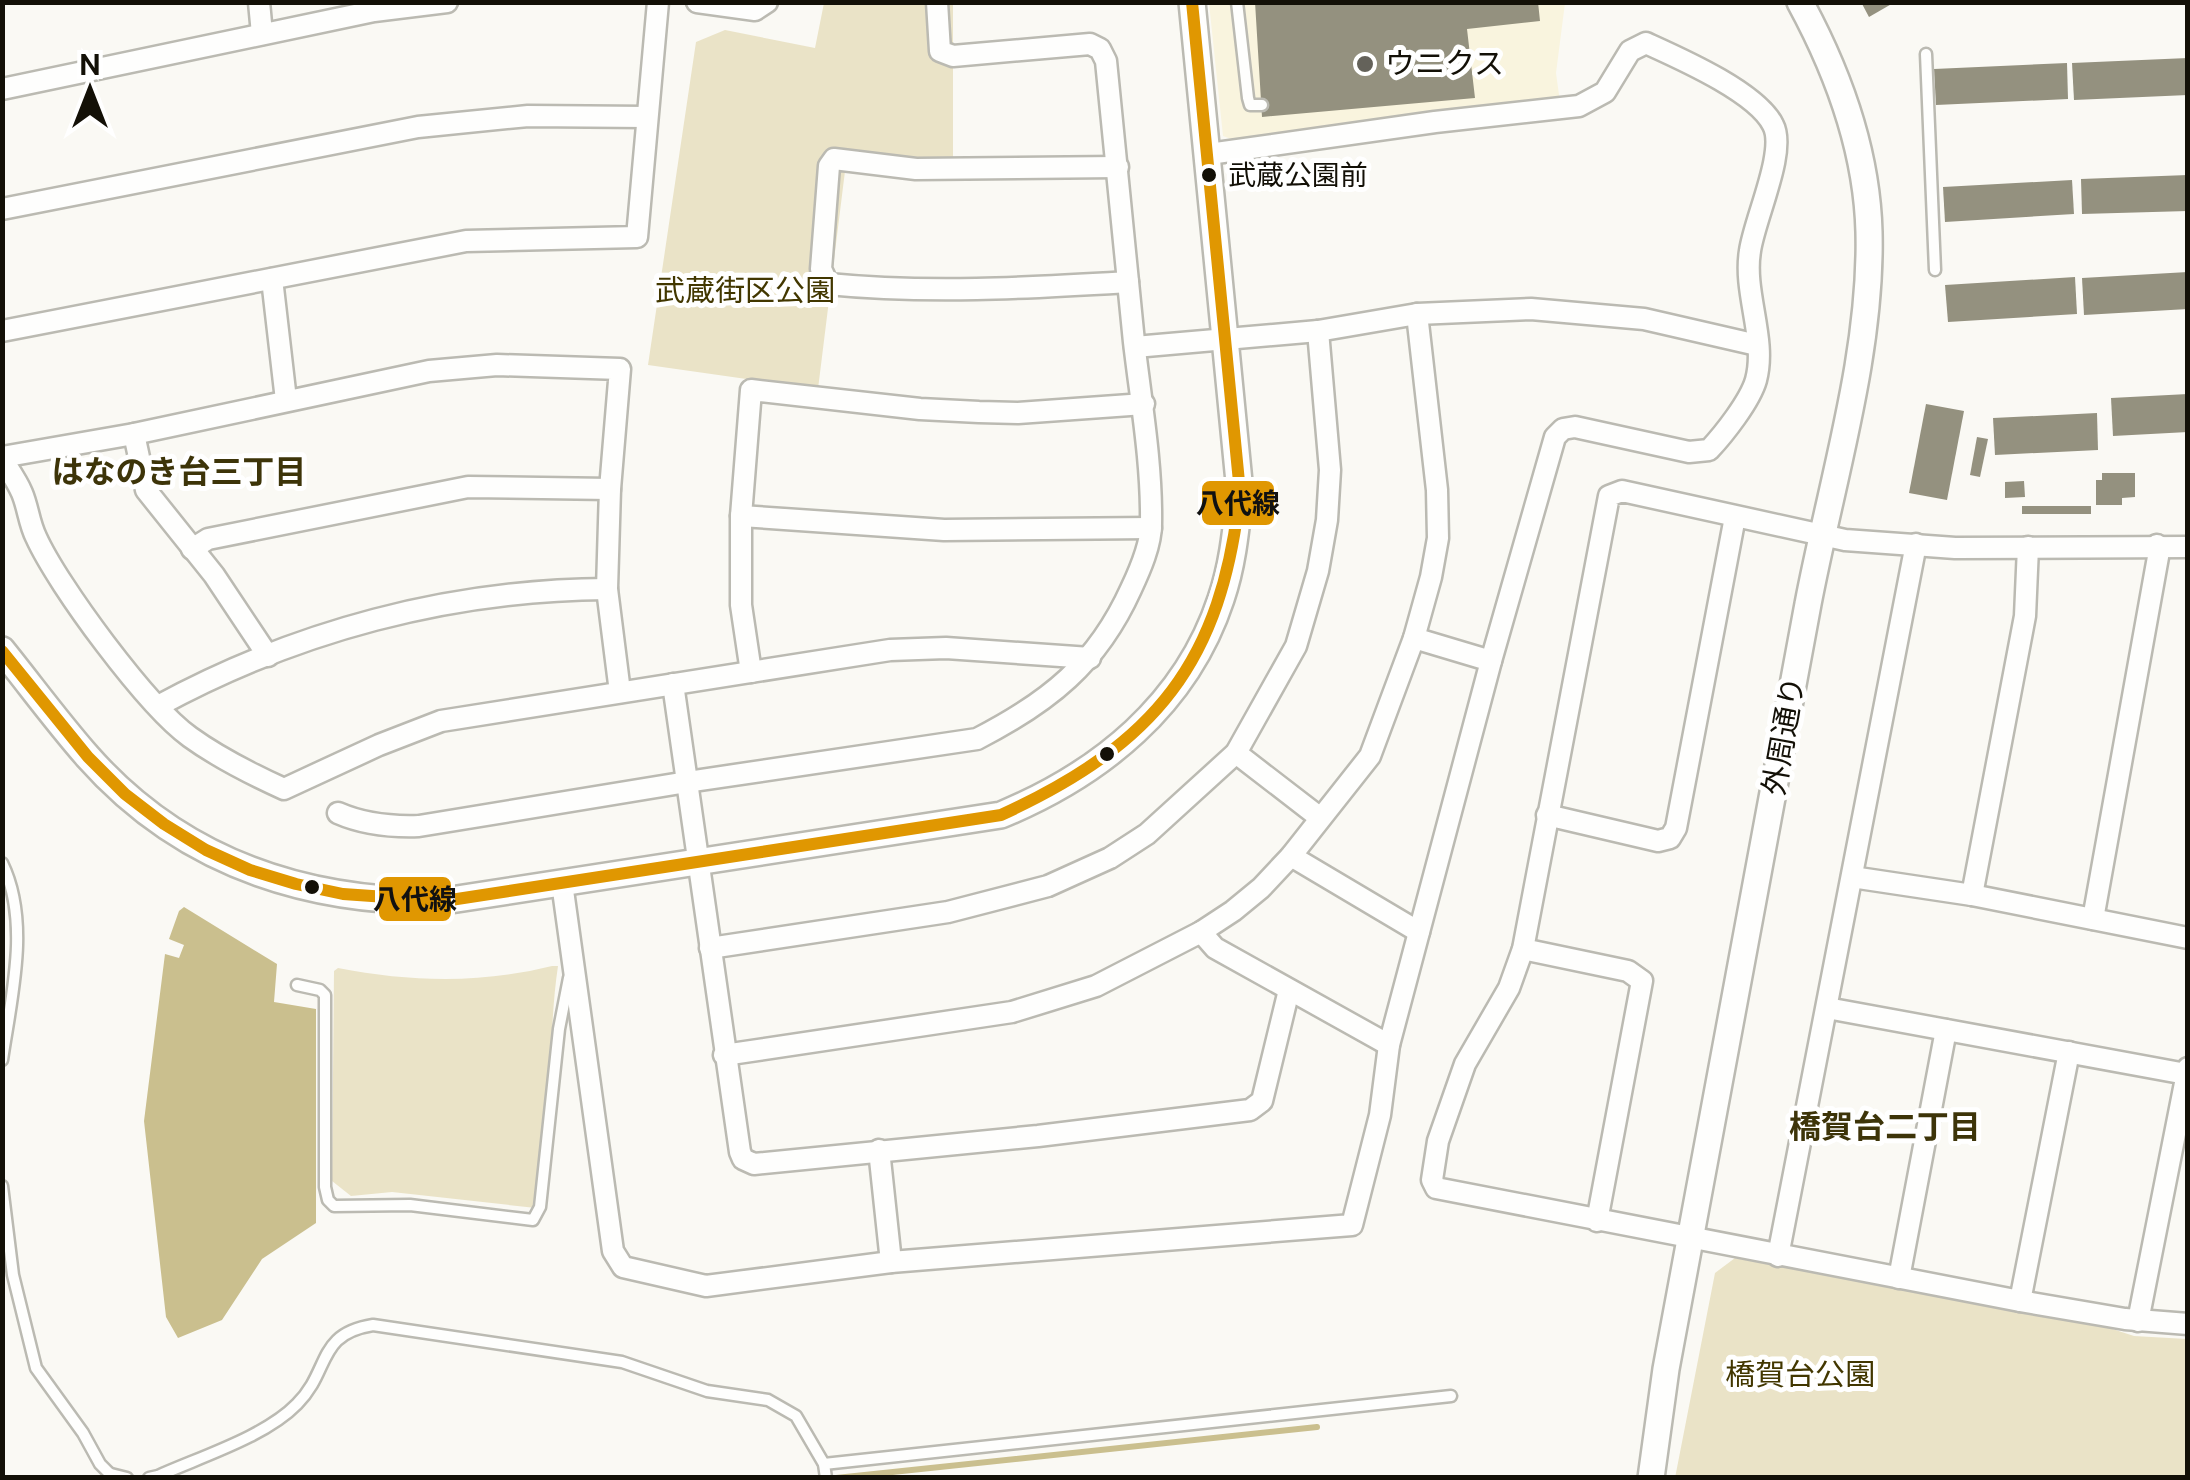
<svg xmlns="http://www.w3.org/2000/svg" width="2190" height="1480" font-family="'Public Sans','Noto Sans JP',sans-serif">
  <rect width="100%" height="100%" fill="#faf9f4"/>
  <polygon fill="#f9f4de" points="1209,3 1565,3 1556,73 1560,102 1234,140 1223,136"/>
  <g fill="#eae3c7">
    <polygon points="824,3 953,3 953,157 947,167 847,155 818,389 648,365 696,42 725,30 815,48"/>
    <path d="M552,966h6c-12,81 -3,162 -13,243l-153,-17 -41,4 -19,-15 2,-210 4,-3c73,14 141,16 214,-2z"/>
    <polygon points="1735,1258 2100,1325 2134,1336 2187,1339 2187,1477 1675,1478 1715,1273"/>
  </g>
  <polygon fill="#cabf8e" points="184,907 277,964 274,1002 316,1009 316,1223 262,1259 222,1320 178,1338 166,1317 144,1121 165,954 179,958 184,945 169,939 179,911"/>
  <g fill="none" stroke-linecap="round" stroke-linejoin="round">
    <polyline stroke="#cabf8e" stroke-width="6" points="836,1478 1317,1427"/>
  </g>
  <g fill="#94917f">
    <polygon points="1255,2 1538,2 1540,21 1467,29 1475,98 1262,117"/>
    <polygon points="1861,2 1895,2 1869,17"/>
    <polygon points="2188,58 2188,95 2074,100 2072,63"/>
    <polygon points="2067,63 2068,99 1936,105 1934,69"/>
    <polygon points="2188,175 2188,211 2082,214 2081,179"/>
    <polygon points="2072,180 2074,214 1945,222 1943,187"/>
    <polygon points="2188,272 2188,309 2084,315 2082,278"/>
    <polygon points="2075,277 2077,314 1948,322 1945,285"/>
    <polygon points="2188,394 2188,432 2113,436 2111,398"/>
    <polygon points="1926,404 1964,411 1947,500 1909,493"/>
    <polygon points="2097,413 2098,450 1995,455 1993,418"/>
    <polygon points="1977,437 1988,439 1980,477 1970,475"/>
    <polygon points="2102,473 2135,473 2135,497 2122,498 2122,505 2096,505 2096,480 2102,480"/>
    <polygon points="2024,481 2025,497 2005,498 2005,482"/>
    <rect x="2022" y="506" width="69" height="8"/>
  </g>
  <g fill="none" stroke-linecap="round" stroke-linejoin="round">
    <g stroke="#bbbab2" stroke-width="15">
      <g id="service">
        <polyline points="1237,2 1248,98 1250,105 1262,105"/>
        <polyline points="1926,54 1935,270"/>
        <path d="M2,863c29,59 9,135 0,197"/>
        <polyline points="297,985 320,990 325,995 325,1187 328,1200 334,1206 410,1205 533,1220 540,1207 559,1029 569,978"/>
        <polyline points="2,1186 13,1275 36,1368 83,1433 100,1464 114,1478"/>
        <polyline points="824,1464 1451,1396"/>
        <polyline points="111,1474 127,1478"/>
        <path d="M149,1478l9,-2c42,-19 107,-39 139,-72 34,-34 19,-70 76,-79l249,37 85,29 61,9 28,16 28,48 2,14"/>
      </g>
    </g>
    <g stroke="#bbbab2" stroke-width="25">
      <g id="minor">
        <polyline points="259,2 262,34"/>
        <polyline points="697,2 755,10 767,2"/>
        <polyline points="2,89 374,11 447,2"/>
        <path d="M1118,167l-202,2 -82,-10 -5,7 -8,103 7,15c101,10 199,4 300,-2"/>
        <polyline points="2,209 418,127 528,116 647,117"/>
        <polyline points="272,279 286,400"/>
        <polyline points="2,331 466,241 637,237 658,2"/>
        <polyline points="1135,347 1318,331 1417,314 1531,309 1644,319 1757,345"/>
        <polyline points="134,434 146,490 214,575 268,656"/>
        <polyline points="2,457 134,434 429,371 497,365 620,369 610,489 607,589 620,692"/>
        <path d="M2,459c7,11 15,22 20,34 6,14 7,30 14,44 22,49 111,169 154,200 29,21 61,37 94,52l95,-44 62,-24 449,-71 56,-2 144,10"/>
        <polyline points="741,516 944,530 1151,528"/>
        <polyline points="2188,547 1955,548 1845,540 1622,491 1609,496 1523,949 1509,988 1465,1064 1438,1141 1432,1180 1436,1188 2020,1301 2125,1319 2188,1324"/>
        <polyline points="192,549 208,539 468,487 610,489"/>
        <polyline points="1414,638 1491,661"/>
        <polyline points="751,672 741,605 741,516 751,390 920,409 979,412 1018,413 1144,404"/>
        <polyline points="673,684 740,1152 743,1159 754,1164 1038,1136 1250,1110 1262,1101 1289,990"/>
        <path d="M158,706c138,-75 291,-116 449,-117"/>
        <polyline points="1236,753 1319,817"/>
        <path d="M338,813c25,11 53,14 81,13l268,-44 290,-43c72,-37 120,-75 154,-150 9,-19 20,-44 20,-65 1,-61 -10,-122 -17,-182 -10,-94 -18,-188 -28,-281l-6,-12 -10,-5 -137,12 -13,-5 -3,-49"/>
        <polyline points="1547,815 1658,841 1670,838 1676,828 1735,517"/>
        <polyline points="1291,856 1419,932"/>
        <polyline points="1852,877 1972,895 2188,938"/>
        <path d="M562,883l51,368 10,16 83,19 185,-24 461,-37 28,-110 9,-70 102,-384 64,-224 8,-8 12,-2 114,25 20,-2c15,-16 41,-49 47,-70 11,-41 -13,-87 -6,-129 4,-31 37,-100 23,-126 -16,-33 -94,-67 -127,-82l-16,8 -25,41 -26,14 -144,16 -226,32"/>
        <polyline points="1972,895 2025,616 2028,547"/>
        <polyline points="2093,919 2158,557 2157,545"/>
        <polyline points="1201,932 1215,948 1389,1045"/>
        <polyline points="710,948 948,912 1048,886 1110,858 1147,834 1236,753 1296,646 1318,571 1327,520 1330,470 1318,331"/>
        <polyline points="1523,949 1628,971 1642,981 1597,1221"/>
        <polyline points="1827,1008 2186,1074"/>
        <polyline points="724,1055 1012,1012 1096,986 1201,932 1233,911 1261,888 1291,856 1370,756 1414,638 1431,577 1438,538 1437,490 1417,314"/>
        <polyline points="879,1150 891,1262"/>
        <polyline points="1778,1256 1916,544"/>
        <polyline points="1899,1278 1946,1030"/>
        <polyline points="2020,1301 2069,1052"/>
        <polyline points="2138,1321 2188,1068"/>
      </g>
    </g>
    <g stroke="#bbbab2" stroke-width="30">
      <g id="tertiary">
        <path d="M2,650c29,36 56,73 86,107 94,106 218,146 356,144l557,-86c99,-41 185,-110 220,-216 12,-35 15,-70 19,-107l-48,-490"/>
        <path d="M1651,1478l15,-109c48,-255 95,-510 142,-765 23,-121 64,-249 61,-372 -2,-80 -31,-160 -69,-230"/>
      </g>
    </g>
    <use href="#service" stroke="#fefefd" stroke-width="10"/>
    <use href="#minor" stroke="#fefefd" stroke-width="20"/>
    <use href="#tertiary" stroke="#fefefd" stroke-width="25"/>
    <g stroke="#fff" stroke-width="20">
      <path id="bus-1" d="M2,651l86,106 37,37 39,30 42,26 44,20 46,14 47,10 101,7 557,-86c155,-71 221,-153 239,-323l-48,-490"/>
    </g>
    <use href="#bus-1" stroke="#e09701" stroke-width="12"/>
  </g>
  <circle fill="#64625a" stroke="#fff" stroke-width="4" cx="1365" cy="64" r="10"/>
  <g fill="#131007" stroke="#fff" stroke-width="4">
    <circle cx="1209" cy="175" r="9"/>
    <circle cx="1107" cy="754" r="9"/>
    <circle cx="312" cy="887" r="9"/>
  </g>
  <g text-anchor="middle" stroke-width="10" stroke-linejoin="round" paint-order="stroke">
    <g font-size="28" fill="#131007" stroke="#fff" text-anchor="start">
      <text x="1228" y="185">武蔵公園前</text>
    </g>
    <g font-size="30" fill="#131007" stroke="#fff" text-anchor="start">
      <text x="1385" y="74">ウニクス</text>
    </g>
    <g font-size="30" fill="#423700" stroke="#fff">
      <text x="745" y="301">武蔵街区公園</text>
      <text x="1800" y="1385">橋賀台公園</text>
    </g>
    <g font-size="30" fill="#131007" stroke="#fff">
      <text transform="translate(1784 736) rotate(-80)" y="10">外周通り</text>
    </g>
    <g font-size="32" font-weight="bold" fill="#3d3409" stroke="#fff">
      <text x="179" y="483">はなのき台三丁目</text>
      <text x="1885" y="1138">橋賀台二丁目</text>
    </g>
  </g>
  <g stroke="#fff" stroke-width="4">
    <rect x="1200" y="479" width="76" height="48" rx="10" fill="#e09701"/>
    <rect x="377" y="875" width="76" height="48" rx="10" fill="#e09701"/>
  </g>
  <g font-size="28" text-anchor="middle" font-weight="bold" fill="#111">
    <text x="1238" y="513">八代線</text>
    <text x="415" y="909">八代線</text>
  </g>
  <rect width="2190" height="1480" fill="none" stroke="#131007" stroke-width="10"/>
  <g transform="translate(90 90)" stroke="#ffffff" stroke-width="8" paint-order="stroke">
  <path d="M0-8L18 38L0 25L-18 38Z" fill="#131007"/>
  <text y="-15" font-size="28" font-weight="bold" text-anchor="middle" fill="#131007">N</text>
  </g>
</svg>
